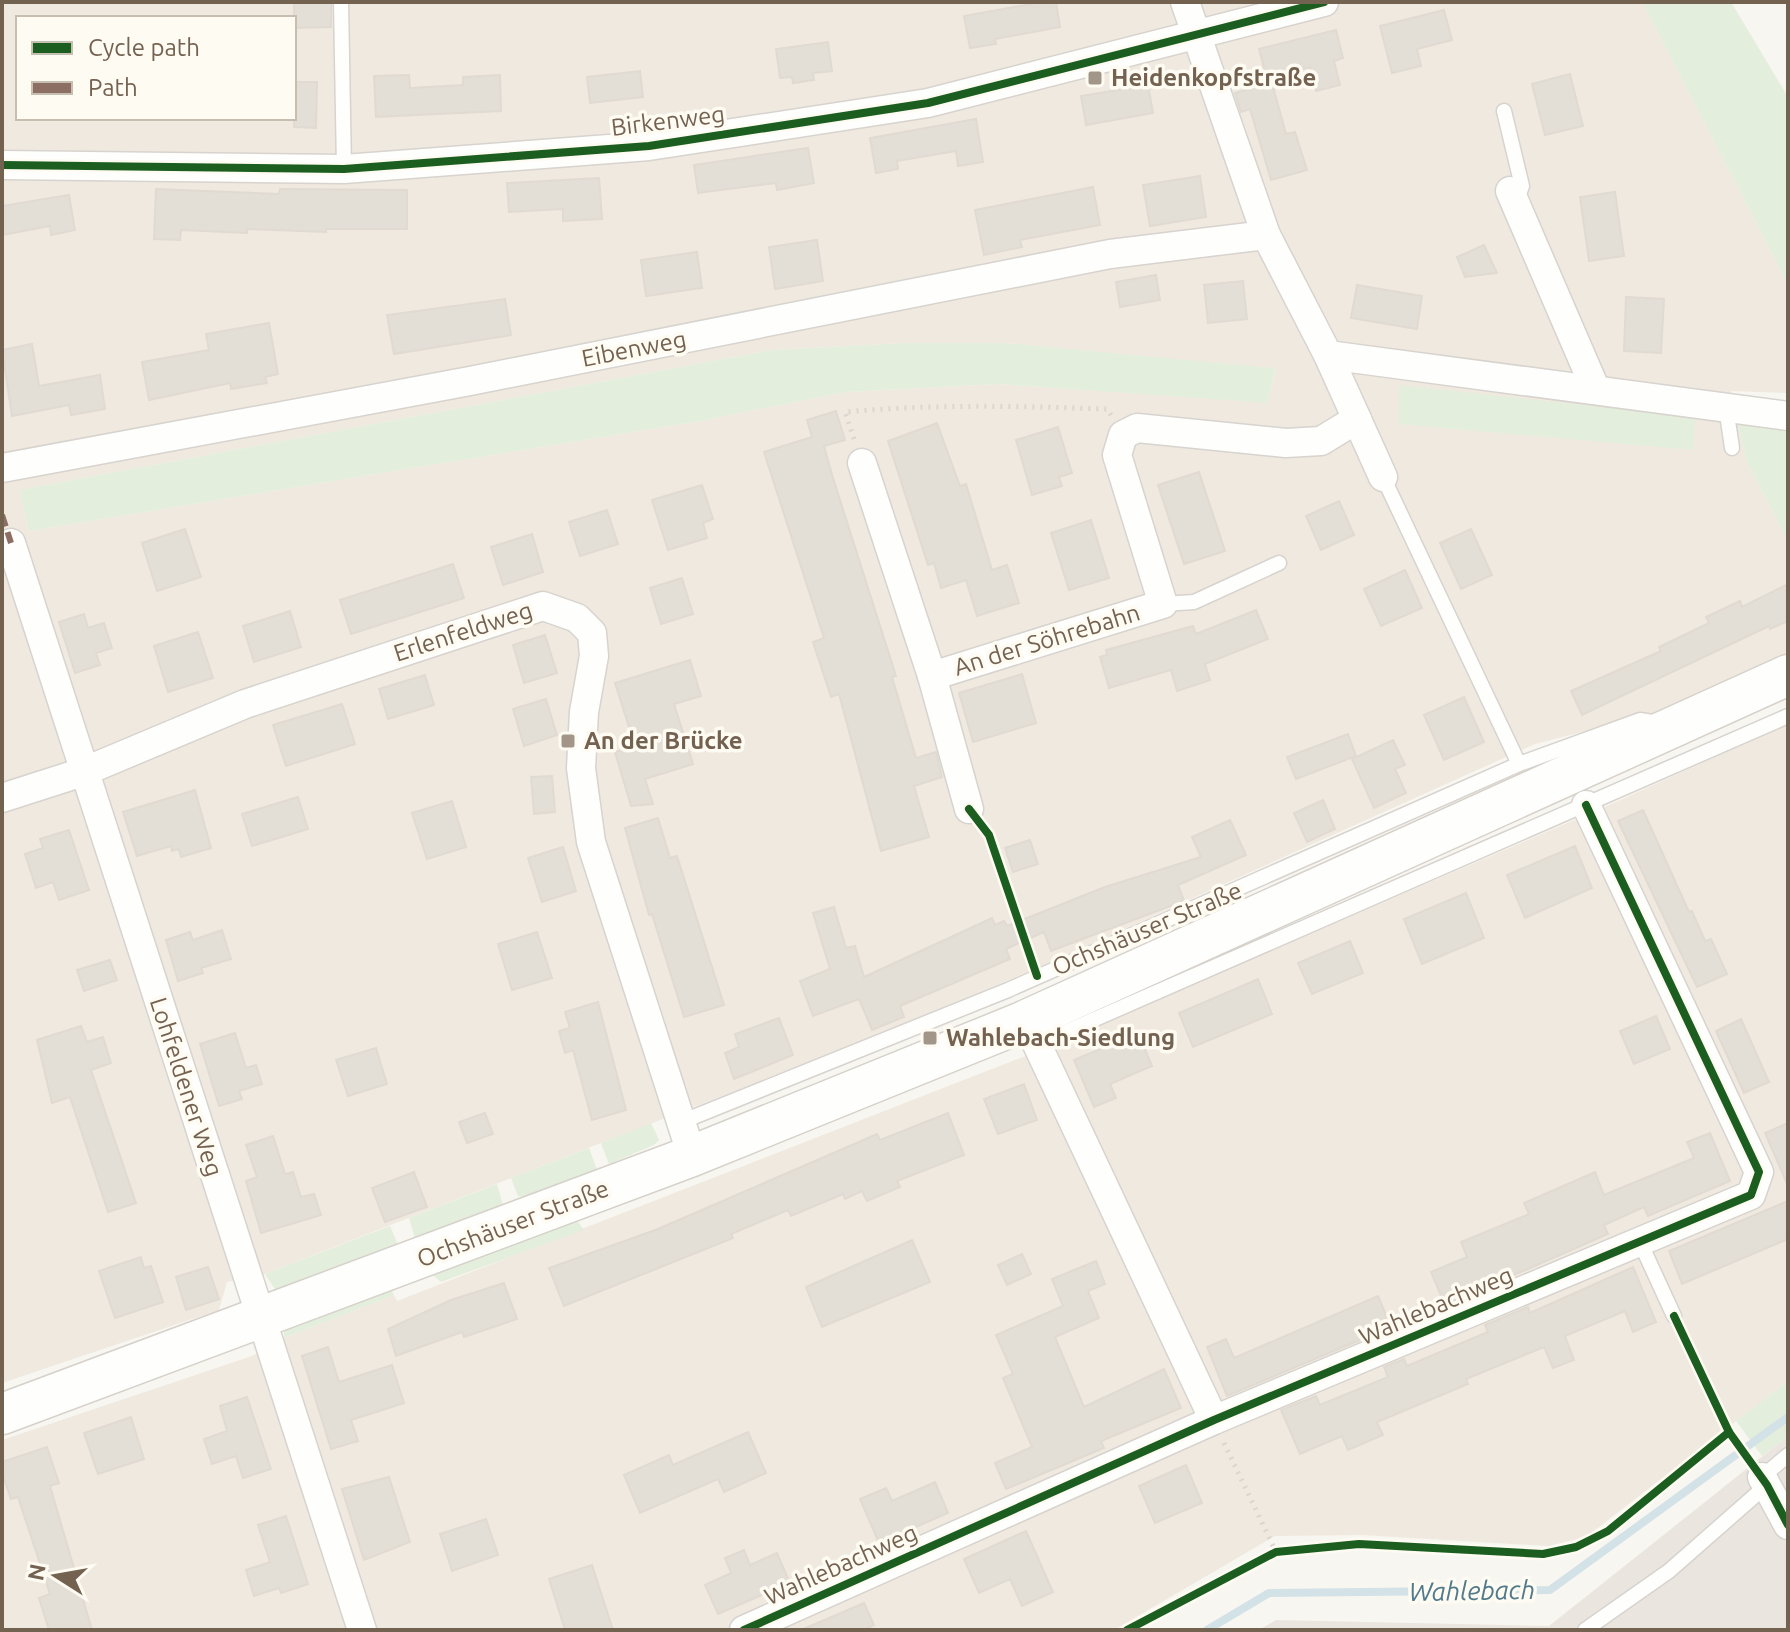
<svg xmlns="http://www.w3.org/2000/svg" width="1790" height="1632" font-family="Ubuntu,sans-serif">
  <rect width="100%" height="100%" fill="#f8f6f0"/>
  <g fill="#f0e9df" fill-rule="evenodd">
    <path d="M2,2h1640l146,283v108l-57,-2 16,72 41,78v114l-103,51 -150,38 -493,222 -187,78 -590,230 -38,8 -8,28 -217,73zM18,18h276v100h-276zM906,343h98l271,26 -7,33 -269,-18 -153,8 -146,29 -671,110 -10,-41 753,-140z"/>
    <polygon points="1788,724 1788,1381 1586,1537 1548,1546 1362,1535 1275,1536 1114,1630 2,1630 2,1440 252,1356 284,1338 394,1295 397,1301 1033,1053 1616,802"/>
  </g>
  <polygon fill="#eae6df" points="1788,1436 1788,1630 1259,1630 1276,1620 1549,1626"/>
  <g fill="#e4eedc">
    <polygon points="1642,2 1731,2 1788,97 1788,285"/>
    <polygon points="906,343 1004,343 1275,368 1268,403 999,384 846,392 700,421 29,531 19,490 772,350"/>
    <polygon points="1399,385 1695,417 1693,450 1398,424"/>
    <polygon points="1738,424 1788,431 1788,541 1747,463"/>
    <polygon points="651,1123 659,1140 654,1145 609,1164 601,1143"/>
    <polygon points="589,1148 597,1170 523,1197 518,1196 511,1178"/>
    <polygon points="497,1184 503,1205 415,1238 409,1218"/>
    <polygon points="576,1219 584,1230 441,1282 429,1272"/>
    <polygon points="390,1226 398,1245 280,1289 275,1289 265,1274"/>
    <polygon points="391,1288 394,1295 284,1338 284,1325"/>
    <polygon points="1788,1381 1788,1436 1762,1456 1736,1421"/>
  </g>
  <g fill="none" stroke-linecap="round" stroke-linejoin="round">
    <polyline stroke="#d3e2e7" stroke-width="8" points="1207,1630 1269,1593 1550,1590 1788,1417"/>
  </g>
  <g fill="#e3ded6" stroke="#e0dad2" stroke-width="2">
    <polygon points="294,2 331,2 331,27 294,28"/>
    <polygon points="1042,2 1056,2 1060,27 995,39 996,44 970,48 964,16"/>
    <polygon points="1444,10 1452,40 1417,49 1421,66 1392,73 1380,26"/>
    <polygon points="1336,30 1343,58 1334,61 1340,85 1316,91 1310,67 1267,79 1259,49"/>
    <polygon points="828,42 832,71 813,73 814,80 793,83 792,77 780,78 776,49"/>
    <polygon points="640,71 643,97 590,103 587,77"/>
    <polygon points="1570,74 1583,126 1545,135 1532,84"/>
    <polygon points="409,75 410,88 463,85 463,77 500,75 501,111 376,117 374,76"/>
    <polygon points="294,82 317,82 316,128 294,127"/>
    <polygon points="1272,83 1286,134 1295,132 1307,170 1271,180 1250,109 1241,112 1235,93"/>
    <polygon points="1148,85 1153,113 1086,125 1081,96"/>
    <polygon points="976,119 983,162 958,166 956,151 897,161 898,169 876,173 870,138"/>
    <polygon points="808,148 814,183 777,190 776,183 698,193 694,165"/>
    <polygon points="1200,176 1206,217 1150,226 1143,185"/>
    <polygon points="599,178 602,219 563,221 563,209 509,212 507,183"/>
    <polygon points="1093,187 1100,225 1020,240 1022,247 984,255 975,210"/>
    <polygon points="156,189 279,194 280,189 407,190 407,229 326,229 326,232 247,229 247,233 181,230 180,240 154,239"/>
    <polygon points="1615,192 1624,256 1589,261 1580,197"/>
    <polygon points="69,195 75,230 51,235 50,226 2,235 2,206"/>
    <polygon points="817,240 823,281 775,289 769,247"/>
    <polygon points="1484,245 1497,273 1465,277 1457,257"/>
    <polygon points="697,252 702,288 646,296 641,260"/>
    <polygon points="1156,275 1160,300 1120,307 1116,282"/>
    <polygon points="1243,281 1247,319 1208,323 1204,285"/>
    <polygon points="1357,285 1422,296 1417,329 1351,318"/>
    <polygon points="1626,297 1664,299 1661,353 1624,351"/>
    <polygon points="505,299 511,335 394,354 387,315"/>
    <polygon points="269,323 278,374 265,377 267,383 231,389 230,383 149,400 142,362 209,350 206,334"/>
    <polygon points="32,344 39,386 100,375 105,409 71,415 69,405 12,416 2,350"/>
    <polygon points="836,411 845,440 824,446 833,478 896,676 892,677 916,758 936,752 942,777 914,786 929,837 881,851 839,694 831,697 813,642 824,638 764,452 812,437 807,420"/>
    <polygon points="937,423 960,486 966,484 992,570 1007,565 1019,603 977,616 966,580 941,588 934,563 928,565 888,441"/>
    <polygon points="1058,427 1072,473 1059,477 1062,486 1032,495 1016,440"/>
    <polygon points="1199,472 1225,551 1184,564 1158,485"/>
    <polygon points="702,485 713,519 703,523 707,538 668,550 652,500"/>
    <polygon points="1339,501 1354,535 1321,550 1306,516"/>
    <polygon points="607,510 618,544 580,556 569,522"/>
    <polygon points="1091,520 1109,578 1069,590 1051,533"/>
    <polygon points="185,529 201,577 157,591 142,543"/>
    <polygon points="1471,529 1492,575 1461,589 1440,543"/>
    <polygon points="532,534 543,572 503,585 491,547"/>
    <polygon points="453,564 464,598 351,634 340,600"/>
    <polygon points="1405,570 1422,608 1381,626 1364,589"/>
    <polygon points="682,578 693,614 661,624 650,588"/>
    <polygon points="1788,584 1788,621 1770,629 1769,626 1582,715 1571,691 1661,651 1659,647 1709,623 1706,617 1740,601 1742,607"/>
    <polygon points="1256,610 1268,639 1205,664 1210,680 1177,691 1171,670 1109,688 1100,657 1107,655 1106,650 1193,626 1196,634"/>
    <polygon points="290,611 301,647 254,662 243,626"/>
    <polygon points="84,614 88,628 104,623 112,648 96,653 100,665 75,673 59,622"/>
    <polygon points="198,632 213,678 168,692 154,646"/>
    <polygon points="545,635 557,673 524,683 513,645"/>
    <polygon points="690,660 701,696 674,704 693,764 645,779 653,804 631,806 615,752 635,746 615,683"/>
    <polygon points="1022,674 1036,723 973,742 959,693"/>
    <polygon points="425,675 434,705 388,719 379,689"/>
    <polygon points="1464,697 1484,742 1444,760 1424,715"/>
    <polygon points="546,699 557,735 524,746 513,709"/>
    <polygon points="342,704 355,744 286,766 273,725"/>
    <polygon points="1348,734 1356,756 1296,779 1287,757"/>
    <polygon points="1393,740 1405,765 1395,769 1406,793 1374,808 1352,759"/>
    <polygon points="552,776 555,812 534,814 531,777"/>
    <polygon points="195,790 211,848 181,857 179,849 172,851 171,846 137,856 123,812"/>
    <polygon points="298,797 308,829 252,846 242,814"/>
    <polygon points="1323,800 1335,829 1307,842 1294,813"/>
    <polygon points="452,801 466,847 427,859 412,813"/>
    <polygon points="1643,810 1689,912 1692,911 1705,941 1711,939 1727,974 1697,987 1618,821"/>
    <polygon points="658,818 670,858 677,856 724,1005 684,1017 652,914 649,915 625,828"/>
    <polygon points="1230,820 1246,855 1178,885 1184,901 1051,951 1044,932 1006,949 1010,959 900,1006 904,1017 872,1030 859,999 813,1016 800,981 830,969 813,913 834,907 846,948 855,946 864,977 992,918 995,925 1004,921 1007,926 1105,887 1201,857 1192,837"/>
    <polygon points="69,830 89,890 59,900 53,882 36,888 25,854 43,848 40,839"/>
    <polygon points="1030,840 1038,864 1013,872 1005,848"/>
    <polygon points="1575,846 1592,888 1525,918 1507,875"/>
    <polygon points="563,847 576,891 542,902 528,858"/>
    <polygon points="1466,893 1484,938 1422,964 1404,919"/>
    <polygon points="222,930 231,959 201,968 203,973 178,981 166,940 190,932 193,940"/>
    <polygon points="537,932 552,978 512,990 498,944"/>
    <polygon points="1350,941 1363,973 1312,994 1298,963"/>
    <polygon points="110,960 117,980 84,991 77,970"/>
    <polygon points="1258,979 1272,1014 1193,1047 1179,1013"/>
    <polygon points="598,1002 626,1110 592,1120 573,1050 565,1053 559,1031 570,1028 565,1012"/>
    <polygon points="1656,1016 1670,1049 1634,1064 1620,1031"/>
    <polygon points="779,1018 793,1055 734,1079 725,1053 739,1047 735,1034"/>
    <polygon points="1741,1019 1769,1082 1744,1093 1716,1031"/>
    <polygon points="81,1026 87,1042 103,1037 111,1063 91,1070 136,1203 108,1212 70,1097 52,1103 37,1040"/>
    <polygon points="235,1033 246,1068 256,1065 262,1084 239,1091 242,1099 219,1106 200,1044"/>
    <polygon points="1138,1033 1152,1066 1110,1084 1116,1098 1094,1107 1074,1060"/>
    <polygon points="376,1048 387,1084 348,1096 336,1060"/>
    <polygon points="1024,1084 1037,1120 998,1134 984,1099"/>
    <polygon points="485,1113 493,1134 467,1143 459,1122"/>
    <polygon points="948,1113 964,1155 897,1181 900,1187 867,1201 862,1191 845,1199 843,1194 791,1216 788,1210 731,1234 733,1238 564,1306 549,1268 658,1229 877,1134 880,1140"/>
    <polygon points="1788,1123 1788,1186 1765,1133"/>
    <polygon points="1710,1133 1730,1181 1648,1216 1644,1207 1604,1225 1608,1234 1445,1305 1431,1272 1467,1257 1461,1242 1529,1214 1524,1203 1595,1172 1604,1195 1694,1158 1687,1142"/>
    <polygon points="273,1136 285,1174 293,1172 301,1197 314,1194 321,1215 261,1233 246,1181 257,1177 246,1145"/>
    <polygon points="414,1172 427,1207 385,1222 372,1188"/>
    <polygon points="1788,1201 1788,1239 1682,1284 1669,1251"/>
    <polygon points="912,1240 930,1282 822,1327 806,1287"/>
    <polygon points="1022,1254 1031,1274 1007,1285 998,1265"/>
    <polygon points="141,1257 144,1268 151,1266 163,1302 115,1318 99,1271"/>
    <polygon points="1096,1261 1105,1284 1088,1291 1099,1318 1055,1337 1084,1407 1164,1369 1181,1408 1101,1441 1104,1448 1006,1489 995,1463 1032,1447 1003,1378 1013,1374 996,1335 1063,1306 1052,1279"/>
    <polygon points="208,1267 219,1299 186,1310 176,1277"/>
    <polygon points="1633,1267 1656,1322 1633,1332 1625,1311 1565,1336 1574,1360 1553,1368 1544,1347 1466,1379 1468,1384 1377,1422 1383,1435 1348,1450 1342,1436 1300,1454 1281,1410 1316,1396 1320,1405 1388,1377 1384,1367 1404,1359 1407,1366 1488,1332 1485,1325 1528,1307 1530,1313"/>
    <polygon points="504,1283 517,1319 464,1337 462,1332 396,1356 388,1329 451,1300"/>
    <polygon points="1378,1296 1391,1327 1227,1396 1207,1347 1226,1339 1234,1358"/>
    <polygon points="328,1347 339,1382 392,1365 404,1403 351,1420 358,1441 331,1449 302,1356"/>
    <polygon points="247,1397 271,1469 243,1478 236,1456 212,1464 204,1439 227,1431 220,1406"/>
    <polygon points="131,1417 144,1459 98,1474 84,1433"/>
    <polygon points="748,1432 766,1473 724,1492 718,1479 640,1513 624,1475 669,1455 673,1465"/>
    <polygon points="47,1447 59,1483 50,1486 92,1630 49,1630 39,1598 50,1594 18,1497 11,1499 2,1473 2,1462"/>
    <polygon points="1186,1465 1202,1503 1155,1523 1139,1486"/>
    <polygon points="389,1477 410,1542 364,1560 342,1489"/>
    <polygon points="935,1482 948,1513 879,1543 860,1499 886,1488 892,1501"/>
    <polygon points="286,1516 308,1584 281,1593 279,1588 254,1596 246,1570 270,1562 258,1525"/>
    <polygon points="486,1519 498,1555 452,1571 440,1534"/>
    <polygon points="1026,1531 1053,1592 1022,1606 1010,1579 979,1593 964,1559"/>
    <polygon points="744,1550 750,1565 777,1553 790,1583 718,1614 705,1585 731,1573 725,1558"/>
    <polygon points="592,1565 613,1630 565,1630 549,1579"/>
    <polygon points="864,1603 874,1625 863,1630 801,1630"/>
  </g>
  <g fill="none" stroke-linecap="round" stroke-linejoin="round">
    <g stroke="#d7d3ce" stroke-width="17">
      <g id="service">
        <polyline points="341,2 344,169"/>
        <polyline points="1504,111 1522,186 1517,200"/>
        <polyline points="1726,407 1732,448"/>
        <polyline points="1383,477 1519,764"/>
        <polyline points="1163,604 1194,602 1279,563"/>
        <polyline points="1032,1035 1063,1033 1788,716"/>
        <polyline points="681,1122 1008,990 1519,764 1640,720 1659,723"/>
        <polyline points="1640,1242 1674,1316"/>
        <polyline points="1762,1477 1788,1455"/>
        <polyline points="1585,1630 1669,1571 1767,1485"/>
      </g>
    </g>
    <g stroke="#d7d3ce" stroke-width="31">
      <g id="minor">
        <polyline points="1185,2 1266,235 1328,355 1788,416"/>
        <polyline points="2,165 344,169 649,146 928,103 1324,2"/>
        <polyline points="1510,191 1595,388"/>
        <polyline points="1328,355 1383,477"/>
        <polyline points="862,463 932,676 1163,604 1117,455 1123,435 1137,428 1286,443 1321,441 1357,419"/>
        <polyline points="2,468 470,381 1110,254 1266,235"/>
        <polyline points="11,543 362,1630"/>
        <polyline points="932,676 969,809"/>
        <polyline points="2,798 83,772 245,704 543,606 577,618 592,633 594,656 584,712 581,768 591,842 692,1156"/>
        <polyline points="1034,1038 1214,1420"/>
        <polyline points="1762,1477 1788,1525"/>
        <polyline points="744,1630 1214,1420 1751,1195 1759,1172 1586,805"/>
      </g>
    </g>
    <g stroke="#d6d2cb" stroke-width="43">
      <polyline id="secondary" points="2,1414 692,1156 1020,1023 1788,675"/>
    </g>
    <g stroke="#dad6d0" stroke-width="5" stroke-dasharray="2 6" stroke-linecap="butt">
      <path d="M854,439l-9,-27c88,-8 174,-6 262,-3l4,6"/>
      <polyline points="984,829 1032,962"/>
      <polyline points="1729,1432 1747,1457"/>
      <polyline points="1224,1443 1276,1552"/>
    </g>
    <use href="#service" stroke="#fefefd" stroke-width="14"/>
    <use href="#minor" stroke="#fefefd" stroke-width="28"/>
    <use href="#secondary" stroke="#fefefd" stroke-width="40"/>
    <polyline stroke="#8d6e63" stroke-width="6" stroke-dasharray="12 6" stroke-linecap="butt" points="2,515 11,543"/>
    <g stroke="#fefbf3" stroke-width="13">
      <g id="cycleway">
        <polyline points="2,165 344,169 649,146 928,103 1324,2"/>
        <polyline points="969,809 989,835 1037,976"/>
        <polyline points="1674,1316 1729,1432 1767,1485 1788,1525"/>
        <polyline points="744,1630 1214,1420 1751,1195 1759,1172 1586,805"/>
        <polyline points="1127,1630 1276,1552 1359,1544 1543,1554 1576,1547 1608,1531 1729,1432"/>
      </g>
    </g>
    <use href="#cycleway" stroke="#1b5e20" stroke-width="8"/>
  </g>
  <g fill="#a29689" stroke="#fefbf3" stroke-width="3">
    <rect x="1087" y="70" width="16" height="16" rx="4"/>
    <rect x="560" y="733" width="16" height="16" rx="4"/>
    <rect x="922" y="1030" width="16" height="16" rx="4"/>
  </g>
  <g text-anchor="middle" stroke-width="7" stroke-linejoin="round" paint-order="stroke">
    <g font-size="24" font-weight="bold" fill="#746251" stroke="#fefbf3" text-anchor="start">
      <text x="1111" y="86">Heidenkopfstraße</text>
      <text x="584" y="749">An der Brücke</text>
      <text x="946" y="1046">Wahlebach-Siedlung</text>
    </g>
    <g font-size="24" fill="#746251" stroke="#fefbf3">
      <text transform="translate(668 121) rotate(-7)" y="8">Birkenweg</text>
      <text transform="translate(634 349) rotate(-11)" y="8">Eibenweg</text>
      <text transform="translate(463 632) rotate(-18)" y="8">Erlenfeldweg</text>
      <text transform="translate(1047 640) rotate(-17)" y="8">An der Söhrebahn</text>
      <text transform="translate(1147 929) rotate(-23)" y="8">Ochshäuser Straße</text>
      <text transform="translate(186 1087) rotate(72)" y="8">Lohfeldener Weg</text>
      <text transform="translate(513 1224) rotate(-21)" y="8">Ochshäuser Straße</text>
      <text transform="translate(1436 1306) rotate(-23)" y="8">Wahlebachweg</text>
      <text transform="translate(841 1565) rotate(-24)" y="8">Wahlebachweg</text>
    </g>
    <g font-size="26" font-style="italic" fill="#517a8b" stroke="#fefbf3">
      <text transform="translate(1472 1591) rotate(-1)" y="9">Wahlebach</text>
    </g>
  </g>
  <rect width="1790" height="1632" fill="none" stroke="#746251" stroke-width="8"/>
  <rect x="16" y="16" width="280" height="104" fill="#fefbf3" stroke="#c7beb2" stroke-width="2"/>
  <rect x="32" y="42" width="40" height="12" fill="#1b5e20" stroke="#c7beb2" stroke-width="2"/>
  <text x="88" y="56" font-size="24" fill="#746251">Cycle path</text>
  <rect x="32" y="82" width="40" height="12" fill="#8d6e63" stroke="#c7beb2" stroke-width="2"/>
  <text x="88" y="96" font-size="24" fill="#746251">Path</text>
  <g transform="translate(56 1576) rotate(281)" stroke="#fefbf3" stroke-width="6" paint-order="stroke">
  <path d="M0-6L14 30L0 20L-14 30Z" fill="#746251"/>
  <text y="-12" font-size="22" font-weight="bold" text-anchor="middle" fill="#746251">N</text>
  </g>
</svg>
